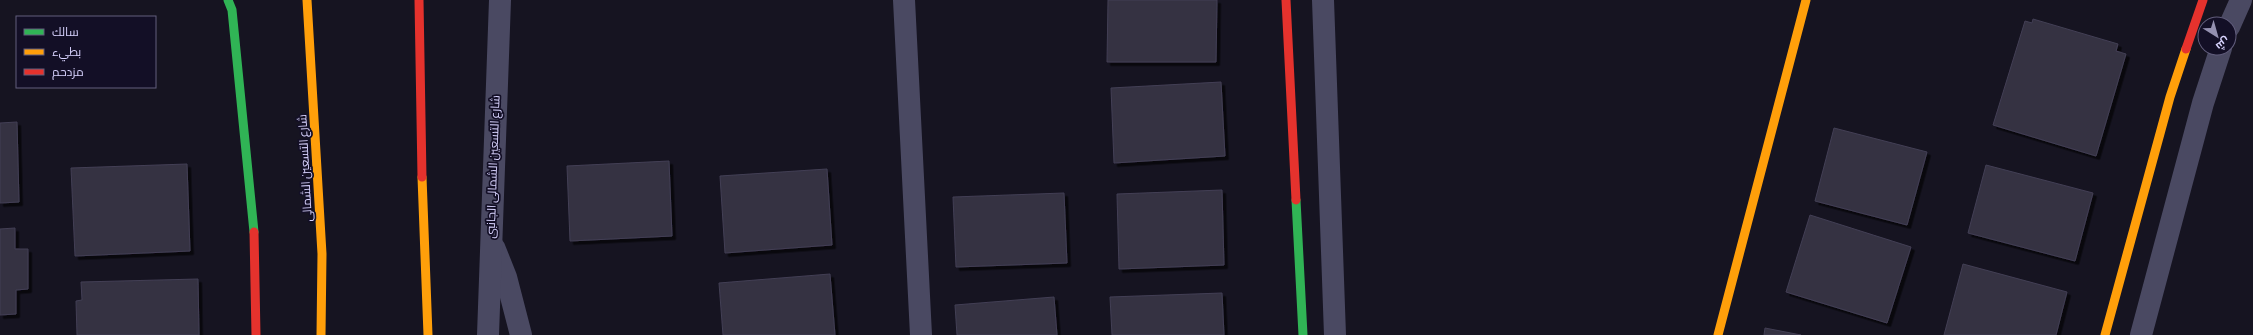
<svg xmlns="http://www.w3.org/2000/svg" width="2253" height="335" font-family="'Sofia Sans Condensed',Cairo,sans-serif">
  <defs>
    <filter id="shadow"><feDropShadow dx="3.5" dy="3.5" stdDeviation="0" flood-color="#0009"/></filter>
  </defs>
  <rect width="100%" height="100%" fill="#161421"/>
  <g fill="#343243" stroke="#433f54" filter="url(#shadow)">
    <polygon points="1108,0 1217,0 1216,62 1107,62"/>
    <polygon points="2033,19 2118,44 2116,51 2126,54 2096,156 1993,125 2025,21 2032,23"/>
    <polygon points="1221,82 1225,156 1114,163 1111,88"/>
    <polygon points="17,122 19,202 0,203 0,123"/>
    <polygon points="1834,128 1927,152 1907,225 1815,201"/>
    <polygon points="669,161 672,236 570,241 567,166"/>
    <polygon points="187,164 190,251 75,256 71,168"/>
    <polygon points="1986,165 2093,193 2075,261 1968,233"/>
    <polygon points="827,169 832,245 725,253 720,176"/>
    <polygon points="1222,190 1224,265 1119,269 1117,194"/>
    <polygon points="1064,193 1067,263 956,267 953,197"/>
    <polygon points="1810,215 1911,247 1887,323 1786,292"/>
    <polygon points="15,228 15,249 28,249 28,289 16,290 16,314 0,315 0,229"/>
    <polygon points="1963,264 2067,292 2056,335 1944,335"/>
    <polygon points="830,274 835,335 723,335 719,283"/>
    <polygon points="198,279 199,335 77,335 76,301 82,300 81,282"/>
    <polygon points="1222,293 1224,335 1112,335 1110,297"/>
    <polygon points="1054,297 1057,335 957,335 955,305"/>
    <polygon points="1765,328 1801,335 1764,335"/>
  </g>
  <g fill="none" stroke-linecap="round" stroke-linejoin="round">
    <g stroke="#4a4962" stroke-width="22">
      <polyline points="904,0 921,335"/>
      <polyline points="1323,0 1335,335"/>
      <polyline points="2229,27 2241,0"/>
      <polyline points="494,247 506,277 521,335"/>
      <polyline points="488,335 500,0"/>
      <polyline points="2141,335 2203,103 2221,48"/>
    </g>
    <g stroke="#30b455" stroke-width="9">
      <polyline points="228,0 232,10 254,232"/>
      <polyline points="1296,200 1303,335"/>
    </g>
    <g stroke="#ff9f0a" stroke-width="9">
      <polyline points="307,0 322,254 321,335"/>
      <polyline points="422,177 428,335"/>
      <polyline points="1718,335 1806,0"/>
      <polyline points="2105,335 2170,97 2186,49"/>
    </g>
    <g stroke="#e5322d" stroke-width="9">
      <polyline points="419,0 422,177"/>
      <polyline points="1286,0 1296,200"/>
      <polyline points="2186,49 2203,0"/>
      <polyline points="254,232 256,335"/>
    </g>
  </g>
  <g text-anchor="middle" stroke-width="3.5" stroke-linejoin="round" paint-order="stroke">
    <g font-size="12" fill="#d9d4ff" stroke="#130f26">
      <text transform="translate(493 167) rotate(-88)" y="4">شارع التسعين الشمالى الجانبى</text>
      <text transform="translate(305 168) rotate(-93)" y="4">شارع التسعين الشمالى</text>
    </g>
  </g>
  <rect x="16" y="16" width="140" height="72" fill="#130f26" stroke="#625e7d"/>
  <rect x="24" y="29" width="20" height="6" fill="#30b455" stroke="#625e7d"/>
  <text x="52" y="36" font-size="12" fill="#d9d4ff">سالك</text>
  <rect x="24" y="49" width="20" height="6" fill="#ff9f0a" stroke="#625e7d"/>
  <text x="52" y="56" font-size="12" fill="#d9d4ff">بطيء</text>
  <rect x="24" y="69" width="20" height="6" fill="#e5322d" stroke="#625e7d"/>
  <text x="52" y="76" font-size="12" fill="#d9d4ff">مزدحم</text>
  <g transform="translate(2217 36) rotate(143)"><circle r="19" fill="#130f26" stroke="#625e7d"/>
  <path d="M0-3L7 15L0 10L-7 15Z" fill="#9591b1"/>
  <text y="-6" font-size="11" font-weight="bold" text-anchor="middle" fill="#d9d4ff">ش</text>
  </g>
</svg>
